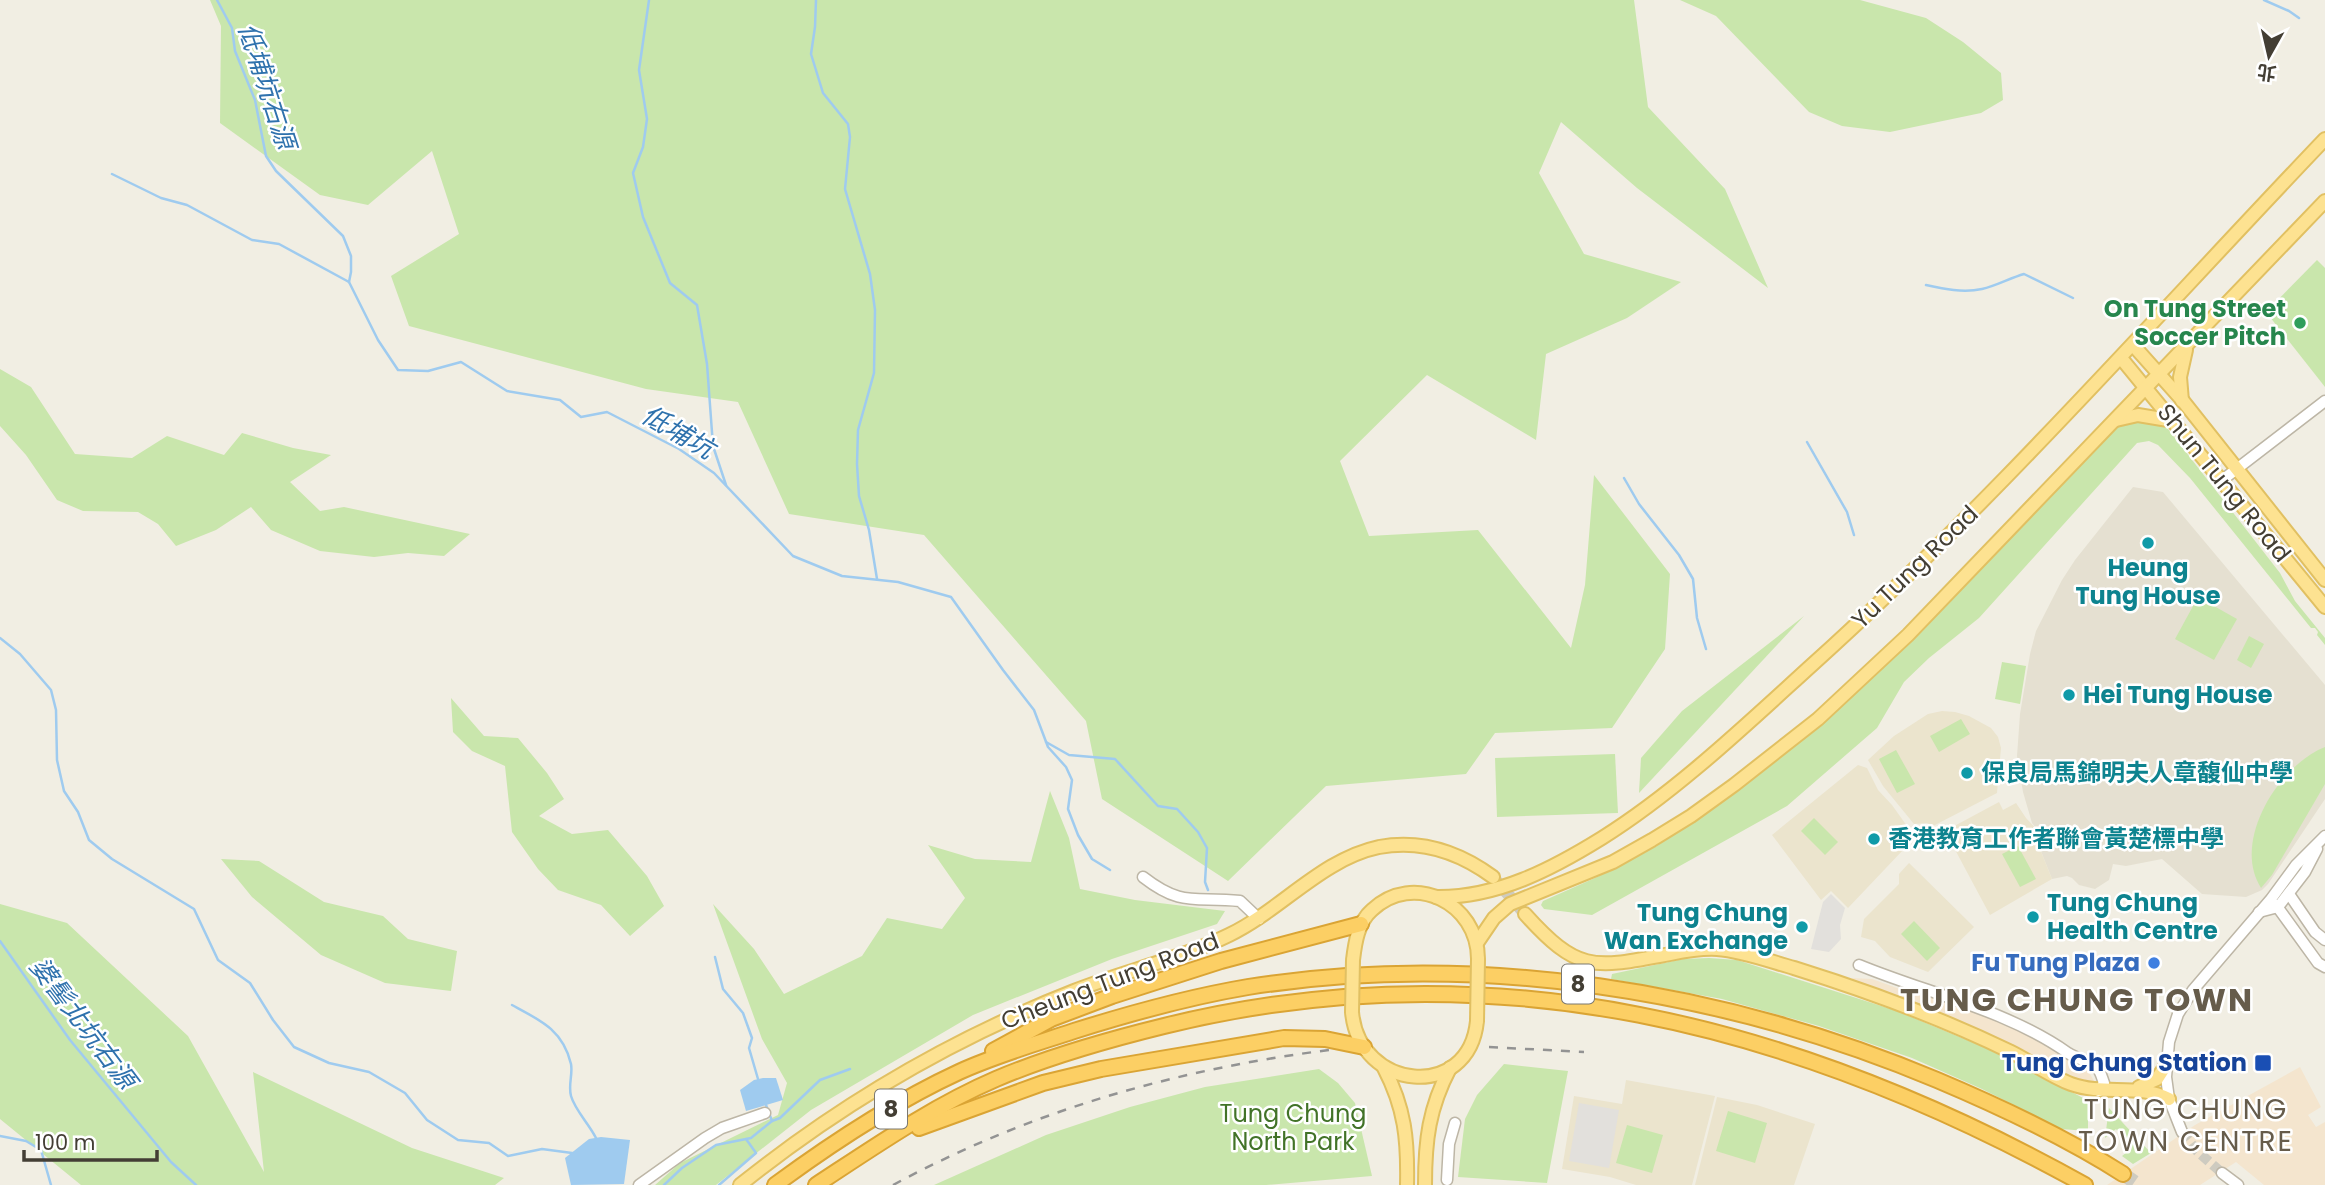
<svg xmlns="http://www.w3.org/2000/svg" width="2325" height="1185" font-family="Poppins,'Noto Sans TC',sans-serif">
  <rect width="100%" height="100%" fill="#f1eee3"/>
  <polygon fill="#e5e0d1" points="2133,487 2163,492 2325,685 2325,799 2268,884 2262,890 2246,897 2202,894 2162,859 2126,866 2113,864 2109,880 2095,889 2079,885 2072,878 2067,876 2052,879 2040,849 2045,840 2032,823 2023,792 2017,756 2020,714 2030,654 2036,631 2062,580 2075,560"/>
  <g fill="#f4e5ce">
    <polygon points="1852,978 1872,979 1911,993 1947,1000 2046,1042 2087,1069 2094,1081 2080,1080 2035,1057 1924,1009 1856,983"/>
    <polygon points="2300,1067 2321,1107 2308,1115 2316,1127 2325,1122 2325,1185 2264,1185 2236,1162 2200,1185 2107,1185 2195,1125"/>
  </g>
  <g fill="#ebe4cd">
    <polygon points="1942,711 1955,712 1969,716 1991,728 1998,737 2001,748 1997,793 1933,826 1927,823 1914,824 1883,786 1868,760 1894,736 1928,714"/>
    <polygon points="1858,765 1867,768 1878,790 1892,805 1907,826 1907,830 1904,849 1848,908 1831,891 1821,900 1772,835"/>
    <polygon points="1999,802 2003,810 2016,803 2026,818 2041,834 2047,846 2040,849 2052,879 1990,915 1945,831"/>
    <polygon points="1909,863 1974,927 1928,972 1890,957 1875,941 1861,937 1864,919 1899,884 1899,874"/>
    <polygon points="1626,1080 1715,1096 1692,1185 1636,1185 1610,1177 1562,1169 1574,1096 1622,1104"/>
    <polygon points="1717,1097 1757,1105 1815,1124 1794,1185 1695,1185"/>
  </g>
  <g fill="#c9e6ac">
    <polygon points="210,0 1634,0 1648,107 1725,189 1768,288 1637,188 1561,122 1539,173 1584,254 1681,282 1627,318 1546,354 1536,440 1427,375 1340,461 1369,536 1478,530 1571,648 1585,585 1594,475 1670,574 1665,649 1612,728 1495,733 1466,774 1326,786 1228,881 1102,799 1086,721 924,535 789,514 738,402 646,389 409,326 391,276 459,234 432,151 368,205 320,195 220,123 221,26"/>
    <polygon points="1680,0 1860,0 1926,18 1963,42 2001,73 2003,100 1981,113 1890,132 1842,126 1809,112 1716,16"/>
    <polygon points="2317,260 2325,268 2325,387 2266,312"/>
    <polygon points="0,369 31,387 75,454 132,458 167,436 224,455 242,433 293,448 331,455 290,482 320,511 344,507 470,534 444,556 408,553 374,557 320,551 271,530 251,507 216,530 176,546 158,524 138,512 83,511 57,500 26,455 0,426"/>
    <polygon points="2126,419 2162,424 2168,429 2280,573 2295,601 2325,638 2325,645 2317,635 2318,632 2315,628 2311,628 2190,478 2158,445 2149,441 2137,443 1979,618 1929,658 1904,682 1877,728 1787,806 1592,915 1544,909 1541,905 1543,901 1595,878 1657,846 1716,805 1803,736 1878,672 2046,501 2097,442"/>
    <polygon points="2198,597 2237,619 2214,660 2175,639"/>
    <polygon points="1804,616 1639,793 1641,758 1682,711"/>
    <polygon points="2249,636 2264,644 2251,668 2237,660"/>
    <polygon points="2002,662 2026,666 2020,704 1995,699"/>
    <polygon points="451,698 484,736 518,738 547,773 564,799 539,816 572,834 608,830 647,876 664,906 630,936 601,905 558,890 538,869 512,832 505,766 472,751 453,732"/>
    <polygon points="1961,719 1970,734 1939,752 1930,736"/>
    <path d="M2325,747v37l-53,91 -11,13c-30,-47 18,-123 64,-141z"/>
    <polygon points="1896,750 1915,784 1897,793 1879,759"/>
    <polygon points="1615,754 1618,813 1497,817 1495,758"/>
    <polygon points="1050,791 1069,838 1080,889 1135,900 1225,911 1217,924 1112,959 973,1015 811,1110 716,1185 655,1185 680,1163 778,1115 787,1083 762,1039 713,904 754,949 784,994 862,956 887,918 942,929 965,898 928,845 975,859 1031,862"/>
    <polygon points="1814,818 1838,842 1825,855 1801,831"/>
    <polygon points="2018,846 2036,879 2020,887 2002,854"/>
    <polygon points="221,859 259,861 324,902 383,916 408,939 457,951 451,991 385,983 321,955 252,897"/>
    <polygon points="0,904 67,923 188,1036 264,1172 253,1072 412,1148 504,1178 495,1185 81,1185 0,1119"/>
    <polygon points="1914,921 1940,948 1927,961 1901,934"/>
    <polygon points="1709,958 1737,960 1897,1011 1991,1050 2085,1099 2088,1104 2088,1131 2061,1129 1982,1089 1912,1058 1819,1026 1722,999 1611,979 1612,974 1683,959"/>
    <polygon points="1504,1064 1568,1071 1547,1183 1458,1177 1465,1119 1477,1095"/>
    <polygon points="1319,1069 1338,1083 1355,1103 1372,1176 1266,1185 934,1185 1046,1135 1130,1107 1205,1087"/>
    <polygon points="2109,1108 2151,1153 2133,1164 2122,1156 2131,1149 2116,1129 2105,1138"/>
    <polygon points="1728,1111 1767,1123 1755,1163 1716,1151"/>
    <polygon points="1627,1125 1663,1135 1652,1173 1616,1163"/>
  </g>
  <g fill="#e2e0dc">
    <polygon points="1831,894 1845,908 1840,925 1841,939 1829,952 1811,949 1823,902"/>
    <polygon points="1579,1103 1619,1110 1609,1168 1569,1161"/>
  </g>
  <g fill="#9fcbef">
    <polygon points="763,1078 776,1078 783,1100 746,1111 740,1090 754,1080"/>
    <polygon points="601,1137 630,1140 624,1184 571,1185 565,1158 589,1139"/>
  </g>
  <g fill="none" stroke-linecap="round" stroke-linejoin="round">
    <g stroke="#9fcbef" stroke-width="2.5">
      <polyline points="217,0 232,28 235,51 255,100 266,156 276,171 343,236 351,256 351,272 349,282"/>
      <polyline points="649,0 639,70 647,119 643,147 633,173 643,217 670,283 697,305 707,364 713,446 726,485"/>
      <polyline points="816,0 815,27 811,54 823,93 848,124 850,137 845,189 870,274 875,310 874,373 858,430 857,464 859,496 869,530 877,579"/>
      <polyline points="2264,0 2289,11 2299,18"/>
      <polyline points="112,174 161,198 187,205 252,240 279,244 349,282 378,340 398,370 428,371 461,362 507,391 560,400 581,417 607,412 679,449 714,473 793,556 842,576 898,582 951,597 1003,670 1034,710 1048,747 1066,767 1072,780 1068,809 1078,835 1092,859 1110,870"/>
      <path d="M1926,285c18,4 37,8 56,4 14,-3 28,-11 42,-15l49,24"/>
      <polyline points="1807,442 1847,512 1854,535"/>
      <polyline points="1624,478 1639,504 1679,555 1693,579 1697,618 1706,649"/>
      <polyline points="0,638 20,654 51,690 56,710 57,760 64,791 78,812 89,840 112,859 194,909 218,960 250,983 273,1020 294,1047 329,1063 369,1072 405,1093 427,1120 458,1140 489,1143 508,1156 542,1149 572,1153"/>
      <polyline points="1046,742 1069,755 1115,759 1158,806 1177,809 1198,832 1207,848 1205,882 1208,890"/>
      <polyline points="0,941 70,1040 171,1162 196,1185"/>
      <polyline points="715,957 723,989 743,1013 752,1038 749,1048 758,1079"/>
      <path d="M512,1005c28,15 51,25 59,59 2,10 -3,21 0,32 4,14 18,28 25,42"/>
      <polyline points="766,1105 772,1121"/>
      <polyline points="0,1136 26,1141 41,1150 51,1185"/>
      <polyline points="664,1185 682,1168 716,1145 751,1138 772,1121 780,1118 820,1080 850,1069"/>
      <polyline points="719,1185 756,1153 746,1139"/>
    </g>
    <polyline stroke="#cecbc0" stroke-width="10" stroke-dasharray="10 5" stroke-linecap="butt" points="2182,1132 2197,1151 2222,1173"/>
    <polyline stroke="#cecbc0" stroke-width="12" stroke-dasharray="12 6" stroke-linecap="butt" points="1493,877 1525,914"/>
    <polyline stroke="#cecbc0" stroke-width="14" stroke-dasharray="14 7" stroke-linecap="butt" points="2123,1174 2139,1185"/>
    <g stroke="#bdb6a6" stroke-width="13">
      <g id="minor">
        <polyline points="2221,481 2325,401"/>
        <path d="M1143,877c40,31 52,19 97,24l19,18"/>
        <polyline points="2289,894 2315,932 2325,940"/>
        <polyline points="2276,905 2318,963 2325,967"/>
        <polyline points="2259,912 2278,907 2305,872 2317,849"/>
        <path d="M1859,965c68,28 148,45 209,88 9,6 22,8 29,15 4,4 5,10 7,15l-5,8"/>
        <polyline points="2182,1132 2169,1099 2166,1077 2169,1042 2178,1014 2193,990 2271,899 2296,865 2325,836"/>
        <polyline points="2222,1173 2238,1185"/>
        <polyline points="1447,1180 1449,1144 1455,1123"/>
        <polyline points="639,1185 705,1138 722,1128 765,1113"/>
      </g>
    </g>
    <g stroke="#e1c062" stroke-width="16">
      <g id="major">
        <polyline points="2133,345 2183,401 2325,580"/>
        <polyline points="2121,358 2325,607"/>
        <polyline points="2182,401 2180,377 2186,350"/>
        <polyline points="2116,420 2138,415 2174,421"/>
        <path d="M1436,897c61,1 116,-28 166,-59 75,-47 146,-115 211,-174 182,-164 343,-348 512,-525"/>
        <path d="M1525,914c54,60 69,54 145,40 15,-3 31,-6 47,-5 26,2 52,12 77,19 74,23 147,50 217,84 20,10 39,24 60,32 33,12 67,-1 98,15"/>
        <polyline points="1477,943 1494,918 1510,904 1613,862 1652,840 1691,816 1734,785 1818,719 1908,635 2325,201"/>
        <path d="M1353,960c2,-17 5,-38 19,-50 41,-39 106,-7 106,49"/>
        <path d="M1352,1012c7,79 117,90 125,9"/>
        <path d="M1384,1068c21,40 24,72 23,117"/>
        <polyline points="2139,1087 2157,1079 2166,1065"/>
        <path d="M740,1185c101,-81 214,-147 334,-194 51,-20 106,-32 155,-56 52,-25 93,-76 150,-88 43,-8 80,5 114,30"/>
        <path d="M1425,1185c0,-45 4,-77 25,-117"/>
      </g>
    </g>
    <g stroke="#daa434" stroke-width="18">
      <g id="highway">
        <polyline points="993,1051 1051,1019 1112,996 1221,961 1361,924"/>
        <polyline points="919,1128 1043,1083 1101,1069 1284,1038 1325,1039 1364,1047"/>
        <path d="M775,1185c57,-42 119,-83 184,-113 37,-17 76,-28 115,-41 57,-18 115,-34 174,-44 231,-36 475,3 689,93 64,27 128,57 186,94"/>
        <path d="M816,1185c58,-38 117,-79 180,-106 54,-23 111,-39 168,-53 327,-81 632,-2 921,159"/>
      </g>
    </g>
    <use href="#minor" stroke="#fff" stroke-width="10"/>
    <use href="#major" stroke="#fde291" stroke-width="12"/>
    <use href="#highway" stroke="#fccf64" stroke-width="14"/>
    <g stroke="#939393" stroke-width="2.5" stroke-dasharray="9 9" stroke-linecap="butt">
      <polyline points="1489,1047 1584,1052"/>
      <path d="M893,1185c139,-75 287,-117 444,-136"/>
    </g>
    <g stroke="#e1c062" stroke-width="16" stroke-linecap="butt">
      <g id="major-bridge">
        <polyline points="1352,1012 1353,960"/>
        <polyline points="1477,1021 1478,959"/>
      </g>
    </g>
    <use href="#major-bridge" stroke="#fde291" stroke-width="12"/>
  </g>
  <circle fill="#2e9e5b" stroke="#fff" stroke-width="2.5" cx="2300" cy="323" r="7"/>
  <g fill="#0f9aa8" stroke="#fff" stroke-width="2.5">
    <circle cx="2148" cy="543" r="7"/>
    <circle cx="2069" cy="695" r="7"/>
    <circle cx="1967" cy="773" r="7"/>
    <circle cx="1874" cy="839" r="7"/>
    <circle cx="2033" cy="917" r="7"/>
    <circle cx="1802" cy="927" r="7"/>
  </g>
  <circle fill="#3f7fe0" stroke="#fff" stroke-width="2.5" cx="2154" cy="963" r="7"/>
  <rect fill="#1a4fb4" stroke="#fff" stroke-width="2.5" x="2254" y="1054" width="18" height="18" rx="3.5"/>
  <g text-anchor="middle" stroke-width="5" stroke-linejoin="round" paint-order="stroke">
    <g fill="#fff" stroke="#7b7871" stroke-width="2">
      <rect x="1562" y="964.5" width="32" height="39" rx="5"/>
      <rect x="875" y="1089.5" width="32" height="39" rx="5"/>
    </g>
    <g font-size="23" font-weight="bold" fill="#433e34">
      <text x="1578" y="992">8</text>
      <text x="891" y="1117">8</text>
    </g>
    <g font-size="24" font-weight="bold" fill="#27864d" stroke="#fff" text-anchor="end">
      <text x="2286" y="317">On Tung Street<tspan x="2286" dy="28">Soccer Pitch</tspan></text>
    </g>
    <g font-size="24" fill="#433e34" stroke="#fff">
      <text transform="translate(2224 483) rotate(51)" y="8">Shun Tung Road</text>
      <text transform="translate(1915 567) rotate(-44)" y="8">Yu Tung Road</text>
      <text transform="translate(1110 981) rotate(-21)" y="8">Cheung Tung Road</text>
    </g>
    <g font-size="24" font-weight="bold" fill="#0d838f" stroke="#fff" text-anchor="start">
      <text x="2148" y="576" text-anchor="middle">Heung<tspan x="2148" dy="28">Tung House</tspan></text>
      <text x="2083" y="703">Hei Tung House</text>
      <text x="1981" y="781">保良局馬錦明夫人章馥仙中學</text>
      <text x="1888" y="847">香港教育工作者聯會黃楚標中學</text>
      <text x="2047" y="911">Tung Chung<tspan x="2047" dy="28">Health Centre</tspan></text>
      <text x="1788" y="921" text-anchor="end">Tung Chung<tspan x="1788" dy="28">Wan Exchange</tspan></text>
    </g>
    <g font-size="24" font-weight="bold" fill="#366cbe" stroke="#fff" text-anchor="end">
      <text x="2140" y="971">Fu Tung Plaza</text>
    </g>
    <g font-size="24" font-weight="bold" fill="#164399" stroke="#fff" text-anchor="end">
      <text x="2247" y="1071">Tung Chung Station</text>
    </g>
    <g font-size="24" fill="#427328" stroke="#fff">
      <text x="1293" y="1122">Tung Chung<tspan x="1293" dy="28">North Park</tspan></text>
    </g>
    <g font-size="26" font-style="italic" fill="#2f72ad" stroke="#fff">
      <text transform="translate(267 86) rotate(72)" y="9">低埔坑右源</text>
      <text transform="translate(678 432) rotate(30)" y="9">低埔坑</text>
      <text transform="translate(83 1023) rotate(53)" y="9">婆髻北坑右源</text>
    </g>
    <g font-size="28" letter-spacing="2" fill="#665c4b" stroke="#fff">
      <text x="2186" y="1119">TUNG CHUNG<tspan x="2186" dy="32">TOWN CENTRE</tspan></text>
    </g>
    <g font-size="32" font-weight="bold" letter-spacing="2" fill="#665c4b" stroke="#fff">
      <text x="2077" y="1011">TUNG CHUNG TOWN</text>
    </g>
  </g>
  <g transform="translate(2269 56) rotate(188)" stroke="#ffffff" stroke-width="5" paint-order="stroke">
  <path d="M0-5L12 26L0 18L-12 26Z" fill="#433e34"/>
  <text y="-10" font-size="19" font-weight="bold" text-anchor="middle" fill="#433e34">北</text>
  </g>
  <path d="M24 1150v10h133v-10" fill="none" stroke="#433e34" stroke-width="3.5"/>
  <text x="35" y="1150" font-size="21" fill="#433e34" stroke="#ffffff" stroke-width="5" paint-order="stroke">100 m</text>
</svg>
